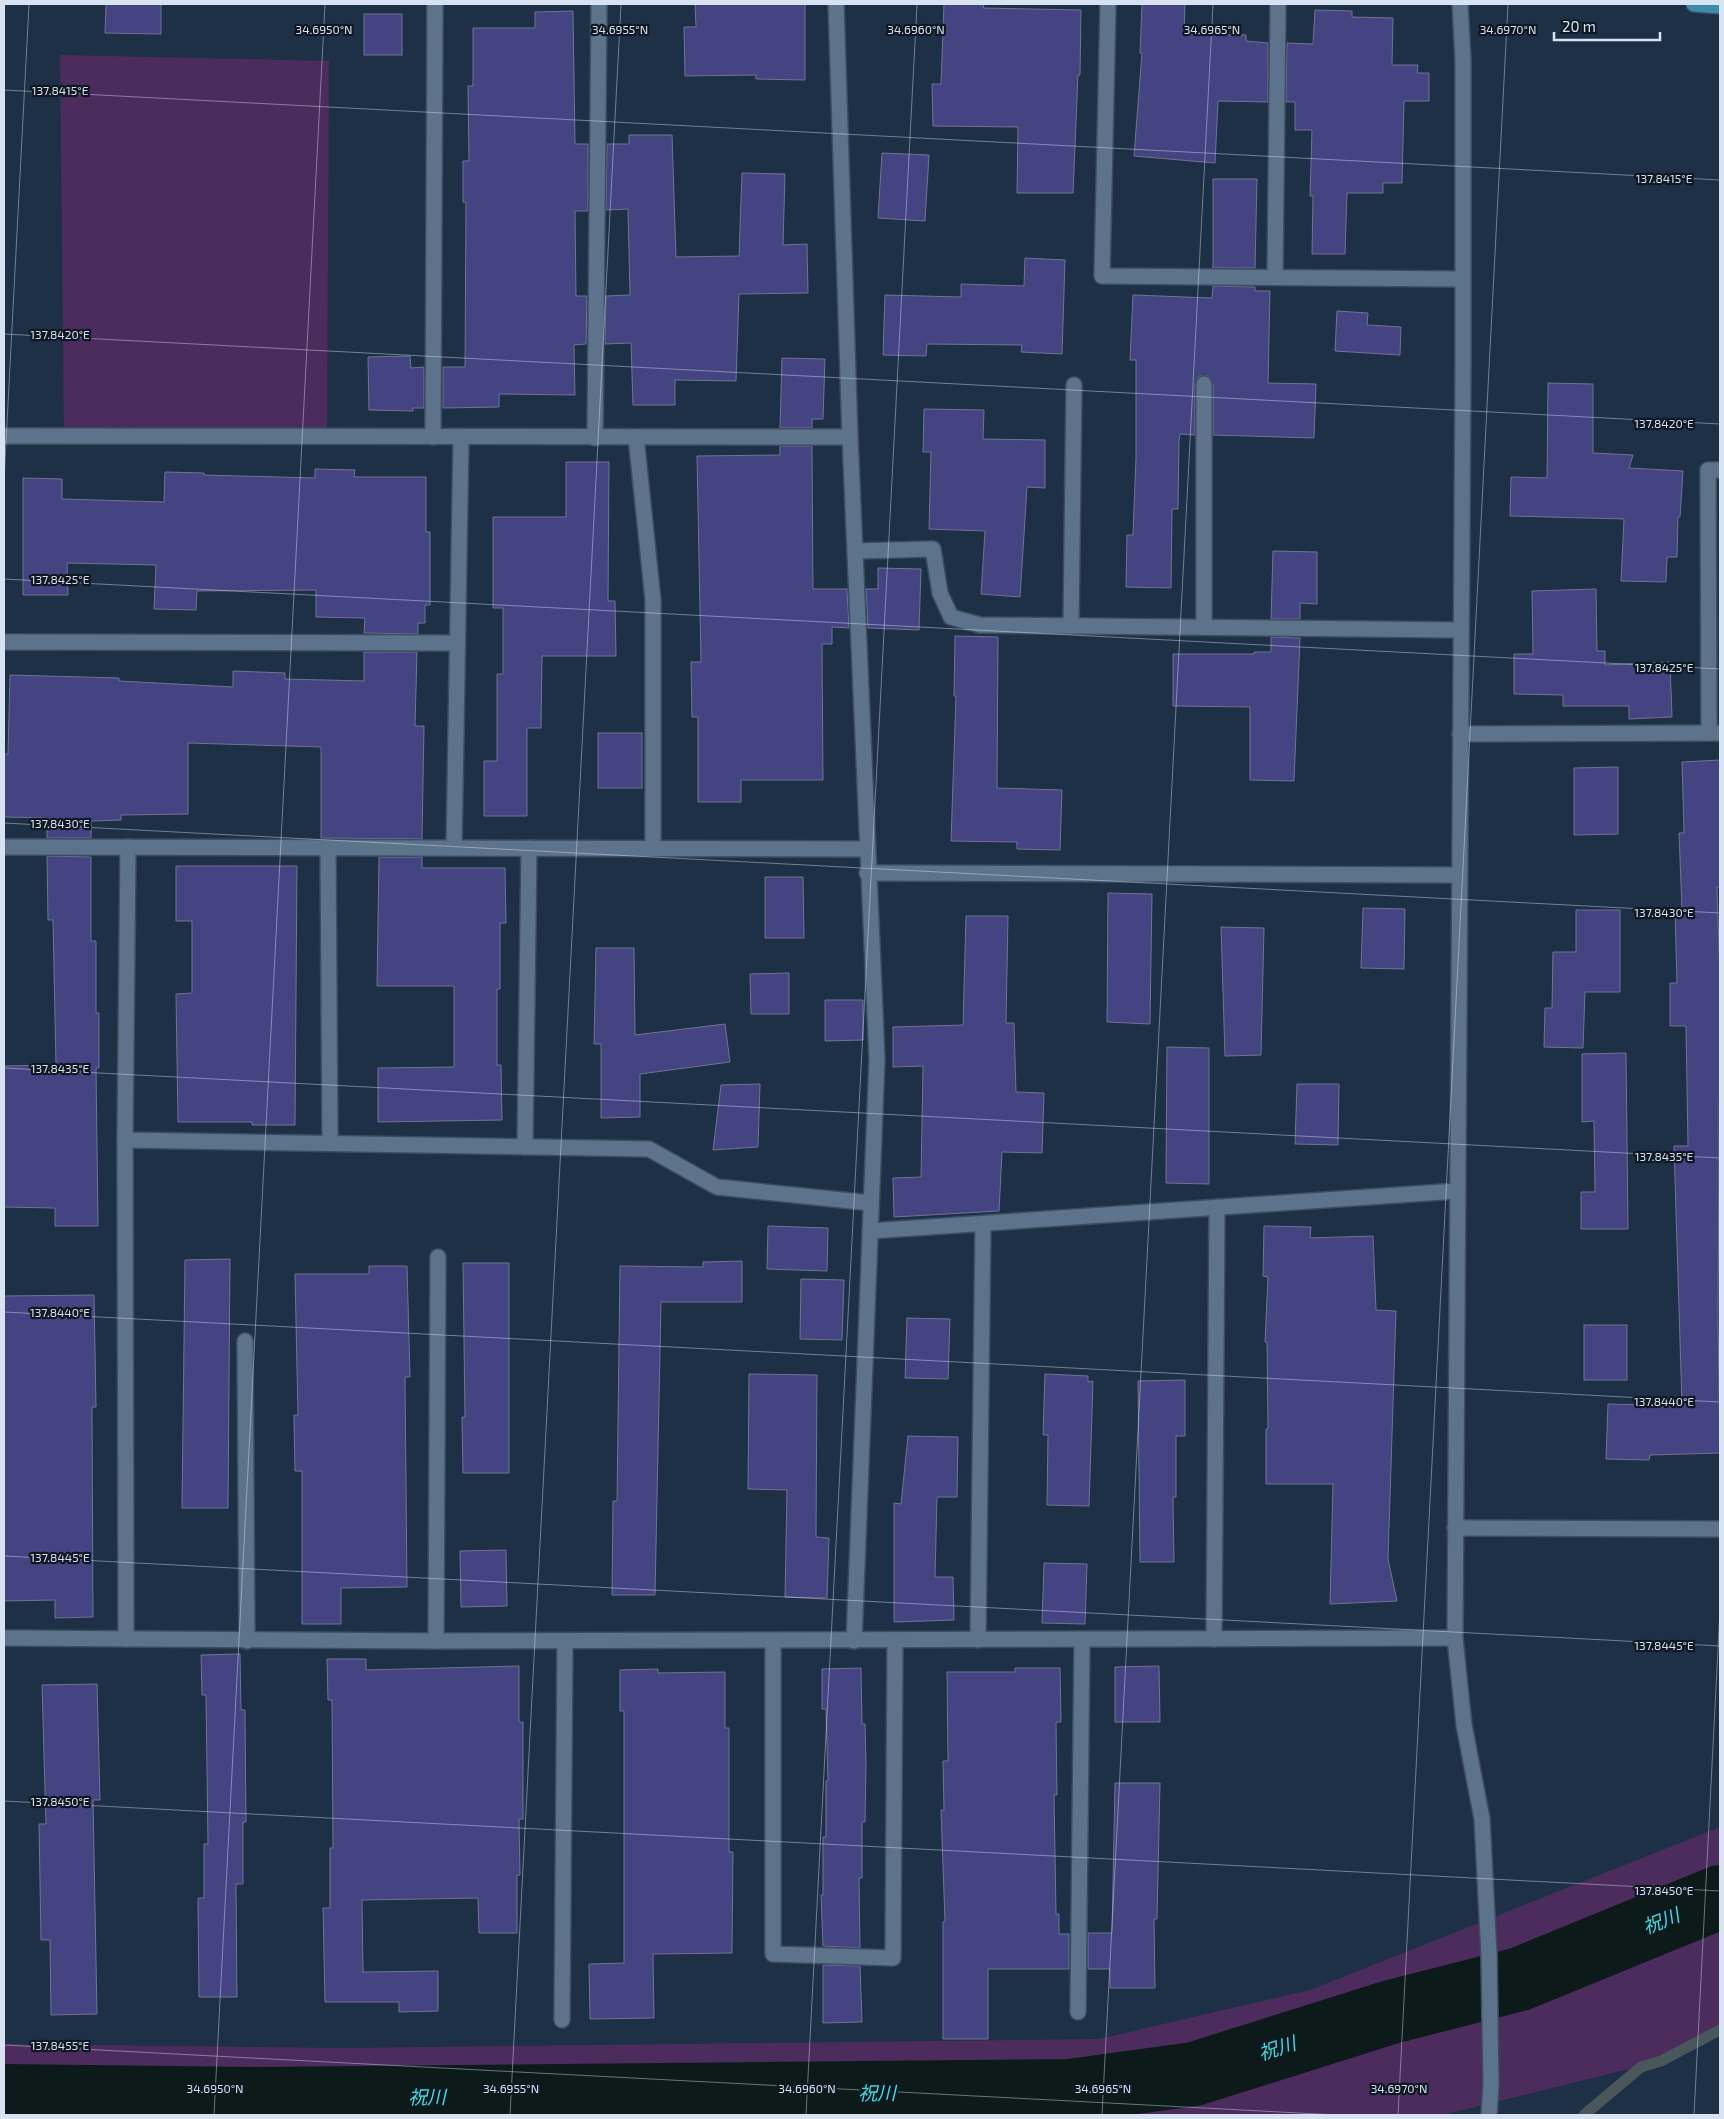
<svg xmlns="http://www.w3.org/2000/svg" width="1724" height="2119" font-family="'Exo 2','Noto Sans JP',sans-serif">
  <rect width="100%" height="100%" fill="#1d3046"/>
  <g fill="#4b2c5d">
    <polygon points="60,55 329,61 327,437 64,437"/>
    <polygon points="1720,1827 1720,2028 1661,2061 1443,2115 4,2115 4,2044 345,2048 1099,2039 1310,1990"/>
  </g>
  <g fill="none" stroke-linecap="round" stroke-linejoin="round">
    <polyline stroke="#49575a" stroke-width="11" points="1584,2115 1641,2067 1661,2061 1720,2030"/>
    <polyline stroke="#0c1b1a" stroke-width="64" points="4,2096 256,2099 1070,2091 1194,2074 1391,2012 1520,1979 1720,1897"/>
  </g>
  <g fill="#454482" stroke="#717391">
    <polygon points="106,4 161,4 161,34 105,33"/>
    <polygon points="695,4 805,4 805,80 756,79 756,75 685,76 684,27 696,27"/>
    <polygon points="944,4 984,4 983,8 1081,10 1080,75 1078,75 1073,193 1017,193 1018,127 933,126 932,84 941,84"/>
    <polygon points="1142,4 1185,4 1184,34 1246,35 1246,41 1268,43 1268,102 1218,101 1215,163 1134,156 1142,53 1140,53"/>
    <polygon points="1315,10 1352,11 1352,17 1393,18 1392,65 1418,65 1417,73 1429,73 1429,101 1404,101 1402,183 1383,183 1383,193 1347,193 1345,254 1312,254 1313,196 1310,196 1312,130 1295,130 1295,102 1286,102 1287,43 1313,44"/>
    <polygon points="573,11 575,144 588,144 588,211 575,211 576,296 587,296 586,344 574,345 575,395 499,394 499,407 443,408 443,367 465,367 466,202 463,202 463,161 469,161 468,86 473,86 473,28 535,28 535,12"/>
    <rect x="364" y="14" width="38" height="41"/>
    <polygon points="629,135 672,135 676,257 739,256 742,173 785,174 783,245 807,244 808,293 739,294 736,381 675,380 675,405 633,405 631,343 605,344 606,296 630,295 628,209 606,210 607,144 629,144"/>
    <polygon points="882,153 929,155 925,221 878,218"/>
    <polygon points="1213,179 1257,179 1255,268 1213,268"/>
    <polygon points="1025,258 1065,260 1062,354 1021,352 1022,345 927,344 926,356 883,355 885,295 961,297 961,284 1024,286"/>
    <polygon points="1213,286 1255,287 1255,291 1270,291 1268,383 1316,384 1314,438 1213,435 1213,384 1208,376 1199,376 1195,384 1195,435 1180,434 1179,441 1178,509 1172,509 1171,588 1126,587 1127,535 1133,535 1136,457 1136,360 1130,360 1133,295 1212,298"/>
    <polygon points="1337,311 1368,313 1367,325 1401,327 1400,355 1335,351"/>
    <polygon points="410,356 411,368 424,367 424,408 413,408 413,411 369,410 368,357"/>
    <polygon points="782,358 825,359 823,419 812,419 812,428 780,428"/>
    <polygon points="1548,383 1593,384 1593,453 1633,455 1629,468 1683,471 1680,517 1678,517 1677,557 1667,557 1666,582 1621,581 1624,519 1510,516 1511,477 1547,478"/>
    <polygon points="924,409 984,410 983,439 1045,440 1045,488 1027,487 1020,597 981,594 985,531 929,529 931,452 923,452"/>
    <polygon points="780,446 812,446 813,589 847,589 849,628 832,627 832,644 822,644 823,780 741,780 741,802 698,802 698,717 692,717 691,662 701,662 697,456 780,455"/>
    <polygon points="566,462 609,462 608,601 615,601 616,656 542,656 541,728 527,728 527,816 484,816 484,761 497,761 497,674 503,674 503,608 493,608 493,517 566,517"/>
    <polygon points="315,469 355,470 354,477 426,477 426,532 430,532 430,605 425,605 425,623 418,623 418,634 364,633 365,618 316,617 316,590 197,591 196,610 154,609 156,565 67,563 68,595 23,595 23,478 62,479 62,499 164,502 165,472 204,473 204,475 315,478"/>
    <polygon points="1273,551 1317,552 1317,604 1300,603 1300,619 1271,619"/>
    <polygon points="878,568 921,569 919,630 868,628 866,589 878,589"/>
    <polygon points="1596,589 1597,651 1605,651 1605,665 1670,662 1672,717 1629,719 1629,706 1563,706 1563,695 1514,694 1514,654 1533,654 1532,591"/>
    <polygon points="955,636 998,637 997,788 1062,790 1060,850 1017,849 1017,842 951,841 956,696 954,696"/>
    <polygon points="1271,637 1300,638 1294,781 1250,780 1250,707 1173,706 1173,654 1254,654 1254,652 1271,652"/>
    <polygon points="364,652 417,652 415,726 424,726 422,839 321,838 321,747 188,743 188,814 121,815 121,820 91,821 91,838 47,838 47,818 4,817 4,754 8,754 10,675 119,678 119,681 233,687 233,671 285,673 285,679 364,681"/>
    <rect x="598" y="733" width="44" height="55"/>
    <polygon points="1720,760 1720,887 1717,887 1720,978 1718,1319 1720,1453 1650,1455 1649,1460 1606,1459 1608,1404 1682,1406 1674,1146 1688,1146 1686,1026 1670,1026 1670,983 1677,983 1675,911 1682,910 1679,833 1684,833 1682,762"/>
    <polygon points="1618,767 1618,834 1574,835 1574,768"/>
    <polygon points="47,856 91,857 91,941 96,941 96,1013 99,1013 99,1068 96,1068 98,1226 55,1226 55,1208 4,1207 4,1066 56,1065 53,920 48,920"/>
    <polygon points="379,857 422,857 422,868 505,868 506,923 500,923 500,989 497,989 497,1065 501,1065 502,1120 378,1122 378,1068 454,1067 454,986 377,986"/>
    <polygon points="176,866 297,866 295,1125 252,1125 252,1122 178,1122 176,994 192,993 192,921 176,921"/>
    <polygon points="765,877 803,877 804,938 765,938"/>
    <polygon points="1108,893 1152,894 1150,1024 1107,1022"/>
    <polygon points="1363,908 1405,909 1404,969 1361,968"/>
    <polygon points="1576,910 1620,910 1620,992 1585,992 1583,1048 1544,1047 1545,1008 1552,1008 1553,952 1576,952"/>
    <polygon points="966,916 1008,916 1006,1023 1014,1023 1016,1092 1044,1093 1042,1153 1002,1152 999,1211 894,1217 893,1178 921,1177 923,1066 893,1067 893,1027 963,1025"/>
    <polygon points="1221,927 1264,928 1261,1055 1225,1056"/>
    <polygon points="596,948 634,948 635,1035 725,1024 730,1062 640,1074 640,1117 601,1118 601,1044 594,1044"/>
    <polygon points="789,973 789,1014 751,1014 750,974"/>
    <polygon points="825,1000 863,1000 863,1040 825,1041"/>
    <polygon points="1167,1047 1209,1048 1209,1184 1166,1183"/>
    <polygon points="1626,1053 1628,1229 1581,1229 1581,1192 1595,1192 1594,1121 1582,1122 1582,1054"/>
    <polygon points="760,1084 758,1147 713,1150 721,1085"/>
    <polygon points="1297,1084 1339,1084 1338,1145 1295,1144"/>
    <polygon points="768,1226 828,1228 827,1271 767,1269"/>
    <polygon points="1264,1226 1311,1227 1310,1238 1373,1236 1376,1310 1396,1311 1388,1559 1397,1601 1330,1604 1333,1484 1266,1484 1266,1429 1268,1429 1267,1342 1265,1342 1268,1277 1263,1276"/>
    <polygon points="230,1259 228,1508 182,1508 185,1260"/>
    <polygon points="742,1261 742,1302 661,1302 655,1595 612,1595 613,1501 617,1501 620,1266 703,1267 703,1262"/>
    <polygon points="463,1263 509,1263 509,1473 463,1473 462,1417 465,1417"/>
    <polygon points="369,1266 407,1266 410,1377 405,1377 407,1587 341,1588 341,1624 302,1624 302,1471 295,1471 294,1415 298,1415 295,1274 369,1274"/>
    <polygon points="801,1279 844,1280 842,1340 800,1339"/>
    <polygon points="94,1295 96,1407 92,1407 93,1617 55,1618 55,1600 4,1601 4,1296"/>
    <polygon points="907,1318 950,1319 948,1379 905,1378"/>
    <rect x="1584" y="1325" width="43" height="55"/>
    <polygon points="749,1374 817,1375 816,1537 829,1538 827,1598 785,1597 787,1490 748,1489"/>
    <polygon points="1045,1374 1088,1376 1088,1382 1093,1381 1089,1506 1047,1505 1048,1435 1043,1435"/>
    <polygon points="1185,1380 1185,1436 1176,1436 1176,1497 1173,1497 1174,1562 1140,1562 1138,1381"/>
    <polygon points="908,1436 958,1437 957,1497 937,1497 935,1577 953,1577 954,1620 894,1622 894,1503 901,1504"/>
    <polygon points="506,1550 507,1606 461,1607 460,1551"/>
    <polygon points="1044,1563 1087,1564 1085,1624 1042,1623"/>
    <polygon points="240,1654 241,1710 245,1710 246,1822 243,1822 243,1884 236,1884 237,1997 199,1997 198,1898 204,1898 204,1844 208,1844 206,1695 202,1695 201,1655"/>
    <polygon points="327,1659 366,1659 366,1670 519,1666 519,1722 523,1722 523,1819 519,1819 520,1875 517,1875 517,1933 479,1933 478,1898 362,1900 363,1972 438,1971 438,2011 399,2012 399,2002 325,2002 323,1908 330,1908 330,1848 333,1848 332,1700 328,1700"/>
    <polygon points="1159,1666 1160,1722 1115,1722 1115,1667"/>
    <polygon points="861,1668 862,1724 865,1724 866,1765 865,1822 862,1822 862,1878 859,1878 860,1948 823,1946 821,1895 823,1895 823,1837 826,1837 826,1781 828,1781 826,1709 822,1709 822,1669"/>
    <polygon points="1015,1668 1060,1668 1061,1722 1056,1722 1057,1795 1054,1795 1056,1914 1059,1914 1059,1934 1069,1934 1069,1969 988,1969 988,2039 943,2039 943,1922 945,1921 941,1810 944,1810 943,1761 948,1761 947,1672 1015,1672"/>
    <polygon points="658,1669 658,1673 725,1672 725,1728 729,1728 729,1852 733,1852 732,1953 653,1954 654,2018 590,2019 589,1964 624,1963 624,1711 620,1711 620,1670"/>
    <polygon points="97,1684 100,1800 93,1800 97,2014 51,2015 50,1940 41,1940 39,1824 46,1824 42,1685"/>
    <polygon points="1115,1783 1160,1783 1157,1919 1154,1919 1155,1988 1110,1988 1110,1969 1088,1969 1088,1933 1112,1933"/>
    <polygon points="823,1965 860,1966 862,2022 823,2023"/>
  </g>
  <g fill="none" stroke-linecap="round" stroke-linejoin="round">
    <g stroke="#3c4d5f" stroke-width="18">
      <g id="minor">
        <polyline points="836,4 850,437 877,1059 854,1641"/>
        <polyline points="1108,4 1102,276 1462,279"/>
        <polyline points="1460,4 1463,60 1463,369 1455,1638 1464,1725 1482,1819 1489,1955 1491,2085 1489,2115"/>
        <polyline points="1275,277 1278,4"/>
        <polyline points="1204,384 1204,627"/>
        <polyline points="4,436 850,437"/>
        <polyline points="433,437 435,4"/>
        <polyline points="636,437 653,600 653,848"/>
        <polyline points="595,438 599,4"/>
        <polyline points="855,551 933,549 940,593 951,617 980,625 1460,630"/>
        <polyline points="1071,626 1074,385"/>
        <polyline points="4,642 457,643"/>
        <polyline points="1709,733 1708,470 1720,470"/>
        <polyline points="1460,734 1720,733"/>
        <polyline points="4,847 866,849"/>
        <polyline points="328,848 330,1143"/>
        <polyline points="454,848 461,438"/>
        <polyline points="867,873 1459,875"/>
        <polyline points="125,1140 649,1149 717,1187 871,1203"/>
        <polyline points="525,1147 529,848"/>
        <polyline points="870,1231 1457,1191"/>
        <polyline points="245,1341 247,1641"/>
        <polyline points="1455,1528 1720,1529"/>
        <polyline points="4,1638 436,1641 1455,1638"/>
        <polyline points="126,1639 125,1140 128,847"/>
        <polyline points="1214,1639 1217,1207"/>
        <polyline points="978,1640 983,1224"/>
        <polyline points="436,1641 438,1257"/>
        <polyline points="773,1641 773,1954 893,1958 895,1640"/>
        <polyline points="1078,2012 1082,1640"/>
        <polyline points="562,2020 565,1641"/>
      </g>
    </g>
    <g stroke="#3c4d5f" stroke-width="18">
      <polyline id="major" points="1694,4 1720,6"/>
    </g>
    <use href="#minor" stroke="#5d738c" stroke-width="15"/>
    <use href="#major" stroke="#3b8dac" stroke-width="15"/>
  </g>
  <path fill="none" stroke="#d7e3f1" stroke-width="1" stroke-opacity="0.45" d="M4,90l1716,90M4,334l1716,90M4,480l25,-476M4,579l1716,90M4,823l1716,90M4,1068l1716,90M4,1312l1716,90M4,1556l1716,90M4,1801l1716,90M4,2045l1333,70M214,2115l111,-2111M510,2115l111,-2111M806,2115l111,-2111M1102,2115l111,-2111M1398,2115l110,-2111M1694,2115l26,-505"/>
  <g text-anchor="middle" stroke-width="4.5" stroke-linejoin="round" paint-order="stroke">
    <g font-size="19" font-style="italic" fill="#3ae0dd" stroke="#0f1822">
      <text transform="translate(1661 1921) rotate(-22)" y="7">祝川</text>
      <text transform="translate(1277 2048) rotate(-18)" y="7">祝川</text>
      <text transform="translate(877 2093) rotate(-1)" y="7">祝川</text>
      <text transform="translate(427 2097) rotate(-1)" y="7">祝川</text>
    </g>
  </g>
  <g font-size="12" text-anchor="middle" fill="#d7e3f1" stroke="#0f1822" stroke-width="4.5" stroke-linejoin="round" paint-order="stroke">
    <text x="324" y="34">34.6950°N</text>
    <text x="620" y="34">34.6955°N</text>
    <text x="916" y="34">34.6960°N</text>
    <text x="1212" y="34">34.6965°N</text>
    <text x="1508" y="34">34.6970°N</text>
    <text x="60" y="95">137.8415°E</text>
    <text x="1664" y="183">137.8415°E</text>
    <text x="60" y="339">137.8420°E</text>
    <text x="1664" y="428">137.8420°E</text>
    <text x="60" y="584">137.8425°E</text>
    <text x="1664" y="672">137.8425°E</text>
    <text x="60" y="828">137.8430°E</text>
    <text x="1664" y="917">137.8430°E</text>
    <text x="60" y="1073">137.8435°E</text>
    <text x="1664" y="1161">137.8435°E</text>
    <text x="60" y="1317">137.8440°E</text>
    <text x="1664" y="1406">137.8440°E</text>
    <text x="60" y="1562">137.8445°E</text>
    <text x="1664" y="1650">137.8445°E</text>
    <text x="60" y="1806">137.8450°E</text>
    <text x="1664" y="1895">137.8450°E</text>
    <text x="60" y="2050">137.8455°E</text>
    <text x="215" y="2093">34.6950°N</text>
    <text x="511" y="2093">34.6955°N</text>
    <text x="807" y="2093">34.6960°N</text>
    <text x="1103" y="2093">34.6965°N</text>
    <text x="1399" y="2093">34.6970°N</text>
  </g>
  <rect width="1724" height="2119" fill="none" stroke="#d7e3f1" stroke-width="10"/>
  <path d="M1554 32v8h106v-8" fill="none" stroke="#d7e3f1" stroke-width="2.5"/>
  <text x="1562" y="32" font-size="15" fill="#d7e3f1" stroke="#0f1822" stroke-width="4" paint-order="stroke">20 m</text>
</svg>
